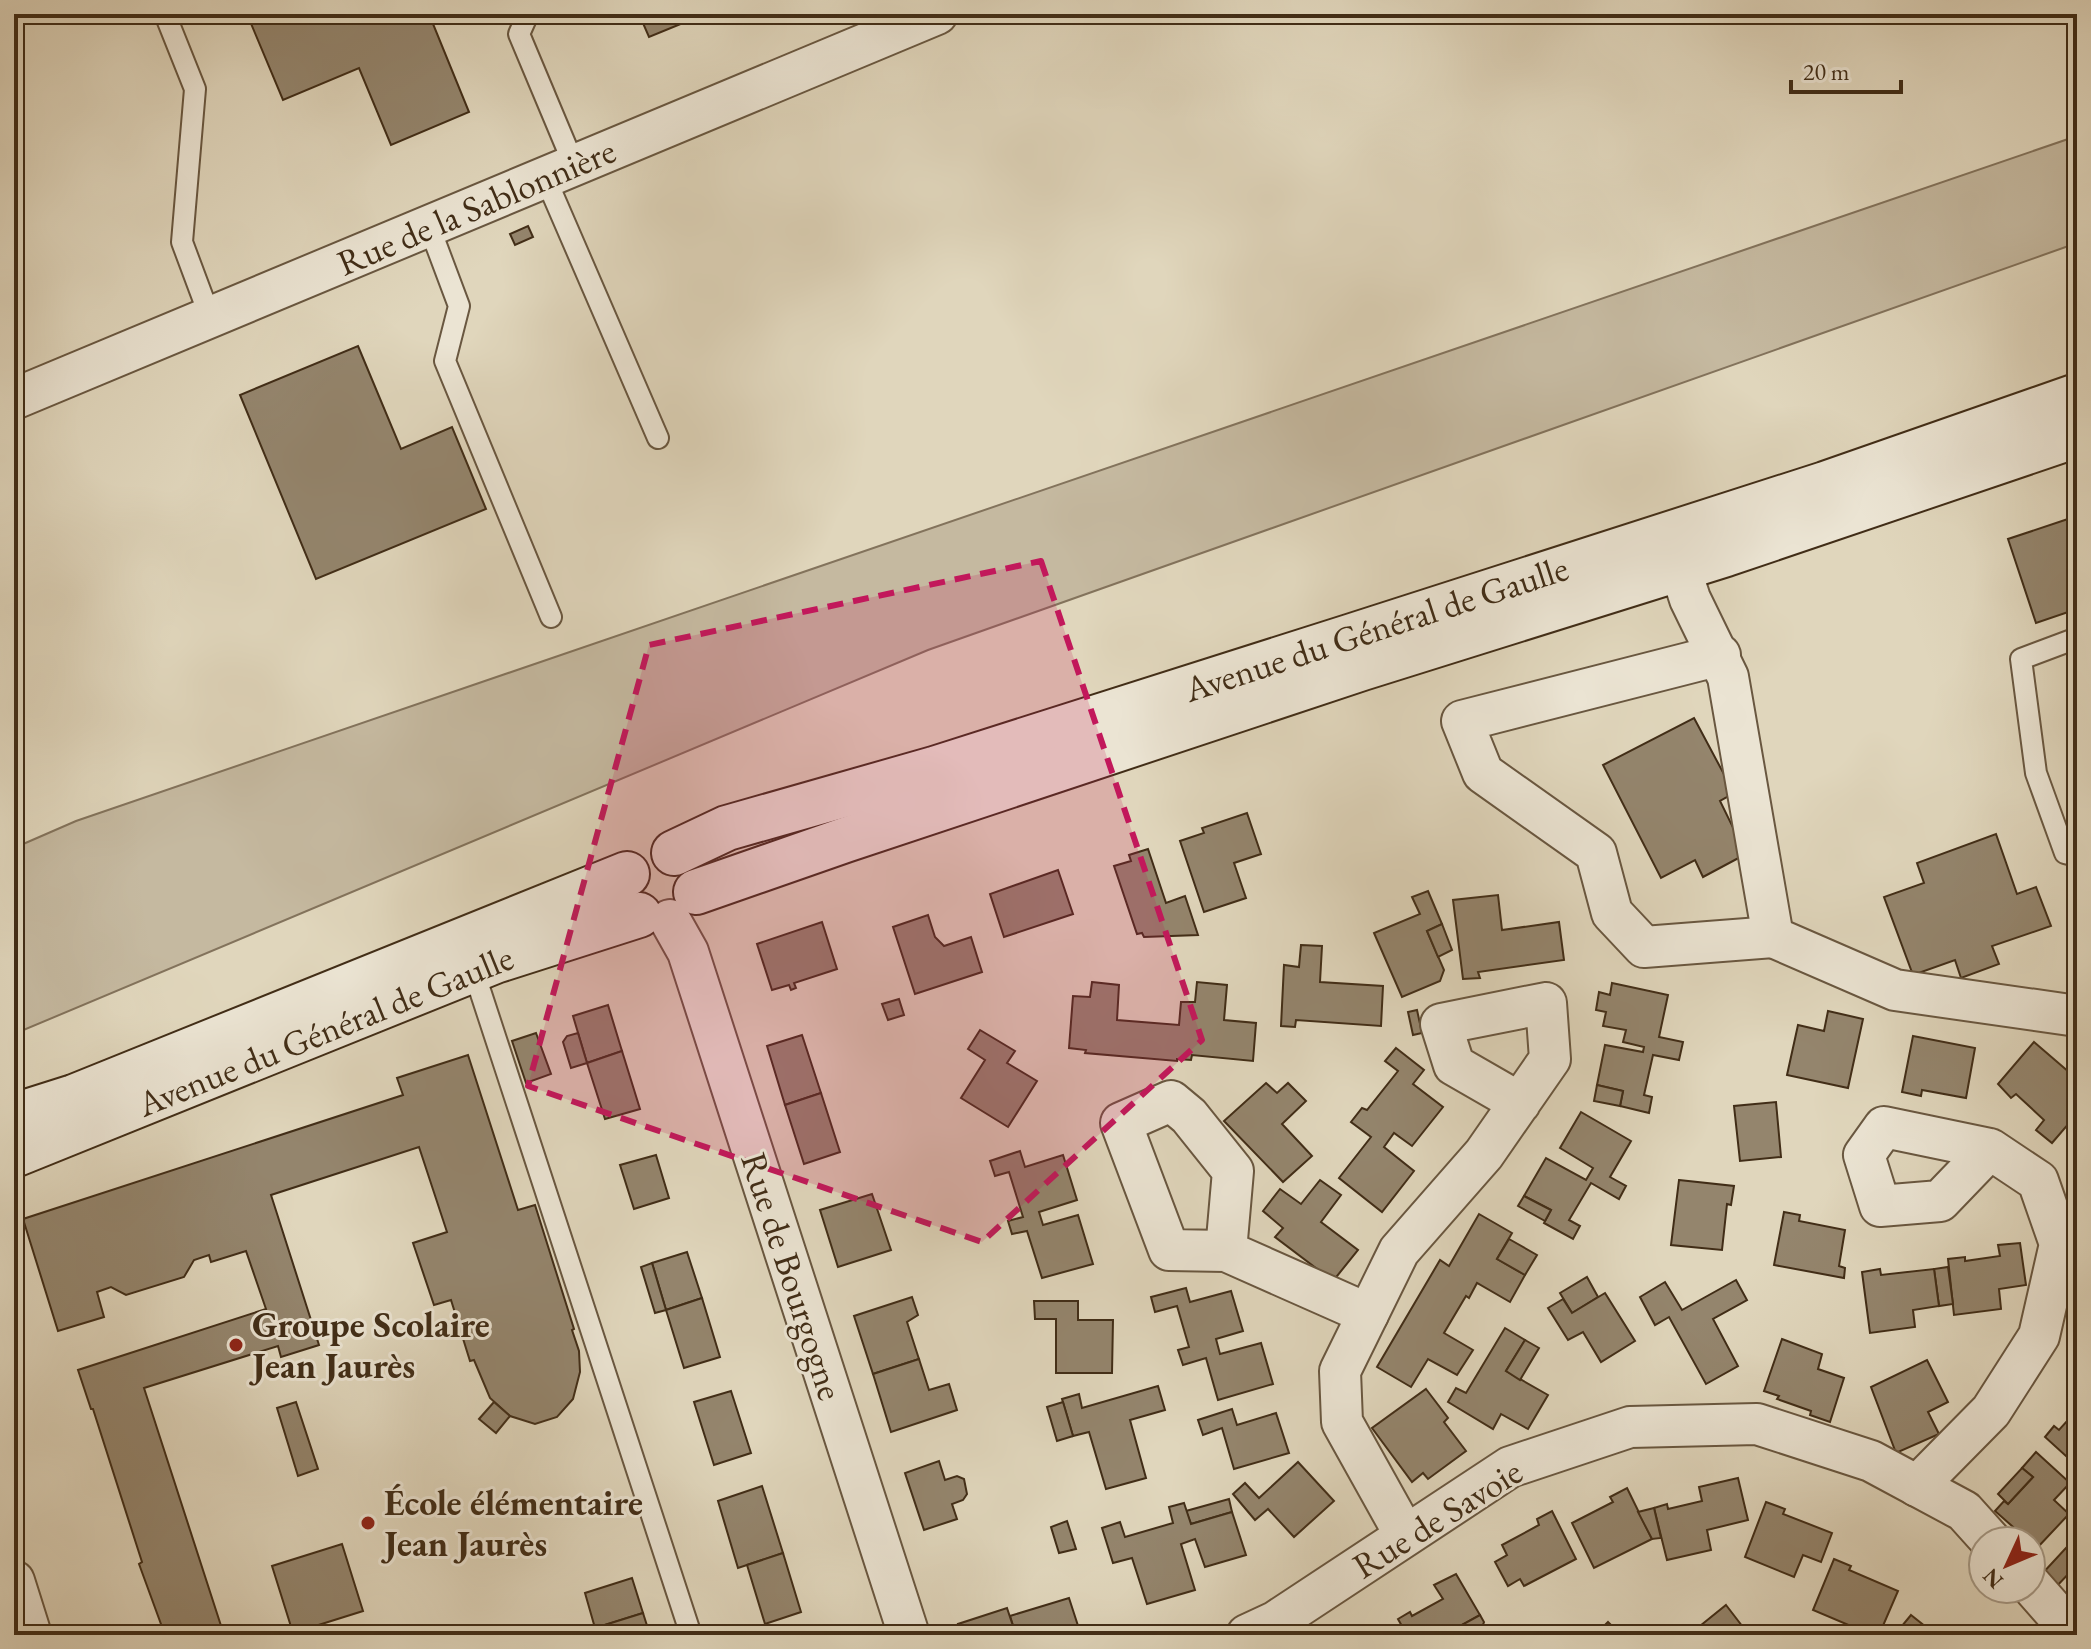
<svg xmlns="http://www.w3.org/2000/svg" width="2091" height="1649" font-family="'EB Garamond',serif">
  <rect width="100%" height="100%" fill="#e0d6bc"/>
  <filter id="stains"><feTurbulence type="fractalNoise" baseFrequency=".0025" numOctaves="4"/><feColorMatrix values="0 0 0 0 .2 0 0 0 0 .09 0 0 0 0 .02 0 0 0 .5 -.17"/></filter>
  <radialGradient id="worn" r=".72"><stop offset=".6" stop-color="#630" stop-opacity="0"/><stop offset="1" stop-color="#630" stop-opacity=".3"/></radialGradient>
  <polygon fill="#c5b9a0" stroke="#83735c" stroke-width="2" points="2077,136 2077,243 928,650 14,1034 14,848 76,821"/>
  <g fill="#94856d" stroke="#412d17" stroke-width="2">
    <polygon points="247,14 429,14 469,112 391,145 359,68 283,100"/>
    <polygon points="639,14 705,14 649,37"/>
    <polygon points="528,226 533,237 515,245 510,234"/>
    <polygon points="358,346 401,449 452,427 486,509 316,579 240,395"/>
    <polygon points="2077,516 2077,609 2036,623 2008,539"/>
    <polygon points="1694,718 1734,793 1720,801 1746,854 1703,877 1695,860 1661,878 1603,765"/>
    <polygon points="1247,813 1261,854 1234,863 1246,898 1204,912 1180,841 1204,833 1202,828"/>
    <polygon points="1996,834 2017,894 2036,887 2051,926 1992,946 1999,964 1961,978 1955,960 1913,975 1884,897 1924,883 1917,863"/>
    <polygon points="1148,849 1166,903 1185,896 1198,935 1144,937 1142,933 1137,934 1114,866 1131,861 1129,855"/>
    <polygon points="1058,870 1073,914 1004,937 990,894"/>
    <polygon points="1428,891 1442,924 1427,931 1444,970 1440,981 1402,997 1374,933 1420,914 1412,897"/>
    <polygon points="1498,895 1502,930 1559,922 1564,960 1478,972 1480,978 1463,979 1453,900"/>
    <polygon points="928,915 935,937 944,946 971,937 982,972 915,994 893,927"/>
    <polygon points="822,922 837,969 794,983 796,988 791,990 789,985 772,990 757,944"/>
    <polygon points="1442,924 1452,950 1438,957 1427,931"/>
    <polygon points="1301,945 1322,946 1320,982 1383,986 1381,1026 1296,1020 1295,1027 1281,1026 1284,965 1299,967"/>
    <polygon points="1092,982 1119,985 1117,1020 1179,1025 1181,1002 1195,1002 1197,982 1227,985 1224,1020 1256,1023 1253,1061 1192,1055 1191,1060 1177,1059 1177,1061 1085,1053 1086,1050 1069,1048 1073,996 1090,997"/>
    <polygon points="1612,983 1668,995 1659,1037 1683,1042 1679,1060 1653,1055 1644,1095 1652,1097 1649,1113 1620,1106 1623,1091 1597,1085 1605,1045 1643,1052 1644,1047 1623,1042 1626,1030 1603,1026 1606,1012 1596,1010 1599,992 1610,995"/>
    <polygon points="899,999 904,1015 888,1020 882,1004"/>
    <polygon points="608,1005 622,1051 587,1063 573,1016"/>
    <polygon points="1417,1010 1422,1033 1413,1035 1408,1012"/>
    <polygon points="1828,1011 1863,1019 1848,1088 1787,1075 1798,1025 1824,1031"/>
    <polygon points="980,1030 1015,1051 1007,1063 1037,1081 1008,1127 961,1098 985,1060 968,1049"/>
    <polygon points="536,1033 551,1074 526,1083 512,1041"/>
    <polygon points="578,1033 587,1063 571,1068 563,1042 567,1036"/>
    <polygon points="802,1035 821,1093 785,1105 767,1046"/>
    <polygon points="1913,1036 1975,1048 1966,1098 1922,1090 1921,1096 1902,1092"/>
    <polygon points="2034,1042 2077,1079 2077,1084 2068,1095 2077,1102 2077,1114 2052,1143 2036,1130 2044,1120 2016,1094 2011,1098 1998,1084"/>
    <polygon points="1396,1048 1424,1070 1413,1084 1443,1107 1412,1146 1394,1133 1384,1147 1414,1171 1382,1212 1339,1178 1371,1137 1351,1122 1362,1108 1367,1110 1398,1071 1385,1061"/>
    <polygon points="622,1051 640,1109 605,1119 587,1063"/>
    <polygon points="468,1055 518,1210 535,1205 574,1329 572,1330 579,1351 580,1372 573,1399 557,1417 535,1424 510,1416 490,1398 474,1360 470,1361 451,1300 434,1305 413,1243 447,1232 419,1147 271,1195 319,1345 281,1357 278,1346 144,1388 224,1635 165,1635 139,1564 142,1562 93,1409 91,1409 78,1370 266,1309 246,1251 211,1262 209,1255 194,1260 184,1277 126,1295 111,1287 97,1292 104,1317 58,1331 23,1219 403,1095 397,1078"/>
    <polygon points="1266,1083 1277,1093 1288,1083 1306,1101 1282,1124 1312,1156 1283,1182 1224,1121"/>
    <polygon points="1597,1085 1623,1091 1620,1106 1594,1101"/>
    <polygon points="821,1093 840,1152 804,1164 785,1105"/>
    <polygon points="1776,1102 1781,1157 1740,1161 1734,1106"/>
    <polygon points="1581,1112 1631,1141 1610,1177 1626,1186 1619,1199 1591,1183 1569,1220 1580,1226 1573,1239 1544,1223 1551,1210 1524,1196 1546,1158 1586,1180 1593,1168 1560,1148"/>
    <polygon points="1020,1151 1025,1167 1063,1155 1077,1200 1039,1212 1043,1225 1078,1215 1093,1264 1042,1278 1027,1231 1012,1234 1008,1221 1023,1217 1009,1172 995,1176 990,1161"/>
    <polygon points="656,1155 669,1198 634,1209 620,1165"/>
    <polygon points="1320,1180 1341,1195 1321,1222 1358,1250 1333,1281 1275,1237 1283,1228 1263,1211 1280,1189 1301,1204"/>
    <polygon points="1679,1180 1734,1186 1731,1205 1727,1204 1722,1250 1671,1245"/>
    <polygon points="872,1194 891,1250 838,1267 820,1210"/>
    <polygon points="1524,1196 1551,1210 1545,1221 1518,1206"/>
    <polygon points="1784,1212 1800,1215 1799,1221 1845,1230 1839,1266 1845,1268 1844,1278 1774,1265"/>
    <polygon points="1479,1214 1512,1233 1497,1259 1525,1275 1510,1302 1477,1283 1469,1298 1466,1296 1444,1333 1473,1350 1457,1375 1428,1359 1411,1387 1377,1367 1440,1260 1449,1266"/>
    <polygon points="1509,1239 1537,1255 1525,1275 1497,1259"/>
    <polygon points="2020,1243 2026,1285 1999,1289 2001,1309 1954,1315 1948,1259 1965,1257 1965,1261 2000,1256 1998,1245"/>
    <polygon points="687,1252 702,1298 666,1310 652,1263"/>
    <polygon points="652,1263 666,1310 655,1313 641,1267"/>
    <polygon points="1948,1267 1953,1304 1939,1306 1934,1269"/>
    <polygon points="1880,1269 1881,1275 1934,1269 1939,1306 1913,1310 1915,1327 1870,1333 1862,1272"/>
    <polygon points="1587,1277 1598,1297 1572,1313 1560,1293"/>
    <polygon points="1736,1280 1747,1300 1713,1319 1738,1366 1706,1384 1669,1317 1655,1325 1640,1297 1665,1282 1682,1310"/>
    <polygon points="1186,1288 1190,1302 1231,1291 1243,1331 1216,1339 1220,1354 1261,1343 1273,1384 1218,1400 1206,1358 1183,1365 1178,1350 1189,1347 1177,1306 1155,1312 1151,1297"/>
    <polygon points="1605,1293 1635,1341 1601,1362 1583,1332 1568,1340 1548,1308 1563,1299 1572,1313"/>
    <polygon points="912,1297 918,1315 907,1322 919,1359 873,1374 854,1316"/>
    <polygon points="702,1298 720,1357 684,1368 666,1310"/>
    <polygon points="1034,1301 1078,1301 1078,1320 1113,1320 1112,1373 1056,1373 1056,1319 1035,1319"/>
    <polygon points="1505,1328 1525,1340 1506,1371 1548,1395 1528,1429 1501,1414 1493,1429 1448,1402 1456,1388 1466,1393"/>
    <polygon points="1782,1339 1822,1354 1818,1369 1844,1378 1830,1422 1810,1415 1811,1411 1777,1399 1779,1396 1764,1391"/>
    <polygon points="1525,1340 1539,1348 1520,1380 1506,1371"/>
    <polygon points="919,1359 929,1390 949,1384 957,1410 891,1432 873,1374"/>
    <polygon points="1927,1360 1948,1402 1928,1412 1939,1434 1896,1453 1871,1387"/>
    <polygon points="1158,1386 1165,1410 1130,1420 1146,1478 1106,1489 1089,1432 1073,1436 1062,1399 1079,1394 1082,1408"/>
    <polygon points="1426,1389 1448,1418 1444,1422 1466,1451 1428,1479 1423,1473 1412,1482 1372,1428"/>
    <polygon points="731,1391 751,1453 714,1465 694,1402"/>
    <polygon points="296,1402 318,1469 298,1476 277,1408"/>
    <polygon points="494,1402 510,1416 496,1433 479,1419"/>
    <polygon points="1063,1402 1073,1436 1057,1441 1047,1407"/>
    <polygon points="1232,1409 1237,1425 1276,1413 1289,1453 1234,1469 1222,1428 1203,1435 1198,1420"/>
    <polygon points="2077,1410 2077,1466 2045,1437 2054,1426 2059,1430"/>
    <polygon points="2036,1452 2070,1483 2054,1500 2069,1514 2037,1548 1995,1511 2004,1501 2008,1504 2033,1477 2022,1468"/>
    <polygon points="939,1461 945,1480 957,1476 964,1479 967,1494 963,1500 952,1504 957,1519 924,1530 905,1473"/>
    <polygon points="1298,1462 1334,1501 1294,1537 1268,1509 1255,1520 1233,1494 1245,1483 1259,1498"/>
    <polygon points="2022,1468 2033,1477 2008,1504 1998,1494"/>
    <polygon points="1738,1478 1748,1520 1707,1530 1711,1550 1667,1560 1654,1508 1667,1504 1668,1509 1702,1501 1699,1487"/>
    <polygon points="762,1486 783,1553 738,1568 718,1501"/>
    <polygon points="1627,1488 1652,1539 1594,1568 1572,1523 1613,1502 1610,1497"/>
    <polygon points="1229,1499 1232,1512 1191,1524 1186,1511"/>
    <polygon points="1766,1502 1785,1509 1783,1514 1832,1533 1821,1562 1803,1555 1794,1577 1745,1557"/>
    <polygon points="1184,1503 1191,1524 1232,1512 1246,1555 1205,1567 1195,1539 1181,1544 1195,1590 1147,1604 1132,1558 1113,1563 1102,1528 1120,1522 1125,1537 1173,1523 1169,1507"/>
    <polygon points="1654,1508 1661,1538 1652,1539 1638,1512"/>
    <polygon points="1552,1511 1576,1559 1524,1586 1520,1579 1508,1586 1495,1562 1507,1555 1502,1545 1539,1525 1537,1519"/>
    <polygon points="1067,1521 1076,1549 1059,1553 1051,1527"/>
    <polygon points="2077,1536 2077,1576 2071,1571 2055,1588 2041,1575"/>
    <polygon points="342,1544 363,1611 293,1633 272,1566"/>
    <polygon points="783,1553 801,1612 765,1624 747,1565"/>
    <polygon points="1834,1559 1851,1566 1849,1570 1898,1591 1879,1635 1872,1635 1813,1610"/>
    <polygon points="1456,1574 1480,1615 1458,1627 1463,1635 1407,1635 1398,1619 1410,1612 1412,1616 1443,1599 1434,1585"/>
    <polygon points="632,1578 643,1613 595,1628 585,1593"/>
    <polygon points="1069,1598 1081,1635 1016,1635 1010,1616"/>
    <polygon points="1726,1605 1749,1635 1691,1635 1690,1634"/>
    <polygon points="1007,1608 1016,1635 962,1635 958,1624"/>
    <polygon points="643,1613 650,1635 598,1635 595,1628"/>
    <polygon points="1480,1615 1484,1622 1481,1630 1473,1635 1463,1635 1458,1627"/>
    <polygon points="1911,1615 1926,1627 1920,1635 1902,1635 1897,1632"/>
    <polygon points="1608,1622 1621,1635 1595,1635"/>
  </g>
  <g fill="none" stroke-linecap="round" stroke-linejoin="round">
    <g stroke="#695740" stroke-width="24">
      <g id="lane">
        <polyline points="165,14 195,89 182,242 210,317"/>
        <polyline points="528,14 519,34 574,165"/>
        <polyline points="545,177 658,438"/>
        <polyline points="429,226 459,306 445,361 551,617"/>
        <polyline points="2077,638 2021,659 2036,773 2065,853 2077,856"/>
        <polyline points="473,969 691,1635"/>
      </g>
    </g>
    <g stroke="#695740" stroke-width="44">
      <g id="street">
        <polyline points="14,399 937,14"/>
        <polyline points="1680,568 1690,599 1728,677 1773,937 1895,990 2077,1016"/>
        <polyline points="1720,655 1462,721 1483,773 1596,853 1612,913 1644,947 1773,937"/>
        <polyline points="670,920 688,952 909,1635"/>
        <polyline points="1226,1251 1169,1250 1121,1123 1171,1101 1189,1116 1233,1171 1226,1251 1368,1314"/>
        <polyline points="1917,1486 1991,1411 2039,1336 2060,1244 2038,1181 1990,1149 1884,1127 1864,1155 1880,1206 1940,1201 1990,1149"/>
        <polyline points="1405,1535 1342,1422 1340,1371 1399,1251 1484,1154 1550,1059 1546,1003 1441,1024 1454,1065 1520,1103"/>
        <polyline points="14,1581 31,1635"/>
        <polyline points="2031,1585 2075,1635"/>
        <polyline points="1247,1635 1275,1622 1510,1467 1630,1427 1757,1424 1871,1461 1964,1511 1991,1541"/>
      </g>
    </g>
    <g stroke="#412d17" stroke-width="48">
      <g id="secondary">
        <polyline points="674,853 727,828 934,769 1349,637 1825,484 2077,396"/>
        <polyline points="696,892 845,840 1362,668 1726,554 2077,435"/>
        <polyline points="14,1116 74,1097 627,874"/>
        <polyline points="14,1155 495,961 639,915"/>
      </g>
    </g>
    <use href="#lane" stroke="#ebe4d3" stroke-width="20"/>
    <use href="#street" stroke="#ebe4d3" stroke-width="40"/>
    <use href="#secondary" stroke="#ebe4d3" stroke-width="44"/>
  </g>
  <path fill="#c2185b" fill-opacity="0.2" stroke="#c2185b" stroke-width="6" stroke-dasharray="16 10" stroke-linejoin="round" d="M1041,561l161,479 -220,202 -454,-156 121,-441z"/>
  <g fill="#8f2418" stroke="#ebe4d3" stroke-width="3">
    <circle cx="236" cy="1345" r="8"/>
    <circle cx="368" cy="1523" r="8"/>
  </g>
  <g text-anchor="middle" stroke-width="6" stroke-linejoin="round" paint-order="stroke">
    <g font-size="36" fill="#412d17" stroke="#ebe4d3">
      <text transform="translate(476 206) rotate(-23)" y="13">Rue de la Sablonnière</text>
      <text transform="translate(1376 628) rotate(-18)" y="13">Avenue du Général de Gaulle</text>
      <text transform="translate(325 1030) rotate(-22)" y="13">Avenue du Général de Gaulle</text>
      <text transform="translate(793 1276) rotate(72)" y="13">Rue de Bourgogne</text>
      <text transform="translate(1437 1518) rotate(-32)" y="13">Rue de Savoie</text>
    </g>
    <g font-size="36" font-weight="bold" fill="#412d17" stroke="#ebe4d3" text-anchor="start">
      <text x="252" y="1337">Groupe Scolaire<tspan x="252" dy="41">Jean Jaurès</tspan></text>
      <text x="384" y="1515">École élémentaire<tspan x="384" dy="41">Jean Jaurès</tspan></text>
    </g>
  </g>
  <rect width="2091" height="1649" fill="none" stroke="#e0d6bc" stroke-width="48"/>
  <rect x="16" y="16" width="2059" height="1617" fill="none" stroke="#412d17" stroke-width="4"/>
  <rect x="24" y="24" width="2043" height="1601" fill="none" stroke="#412d17" stroke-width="2"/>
  <g transform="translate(2007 1565) rotate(226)"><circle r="38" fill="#ebe4d3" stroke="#a79b88" stroke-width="2"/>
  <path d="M0-6L14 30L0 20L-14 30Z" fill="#8f2418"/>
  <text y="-12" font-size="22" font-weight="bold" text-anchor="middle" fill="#412d17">N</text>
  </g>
  <path d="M1791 80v12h110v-12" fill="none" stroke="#412d17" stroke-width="4"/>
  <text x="1803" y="80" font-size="24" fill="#412d17" stroke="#ebe4d3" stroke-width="6" paint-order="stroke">20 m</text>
  <rect width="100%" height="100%" filter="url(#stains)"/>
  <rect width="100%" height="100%" fill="url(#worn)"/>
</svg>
